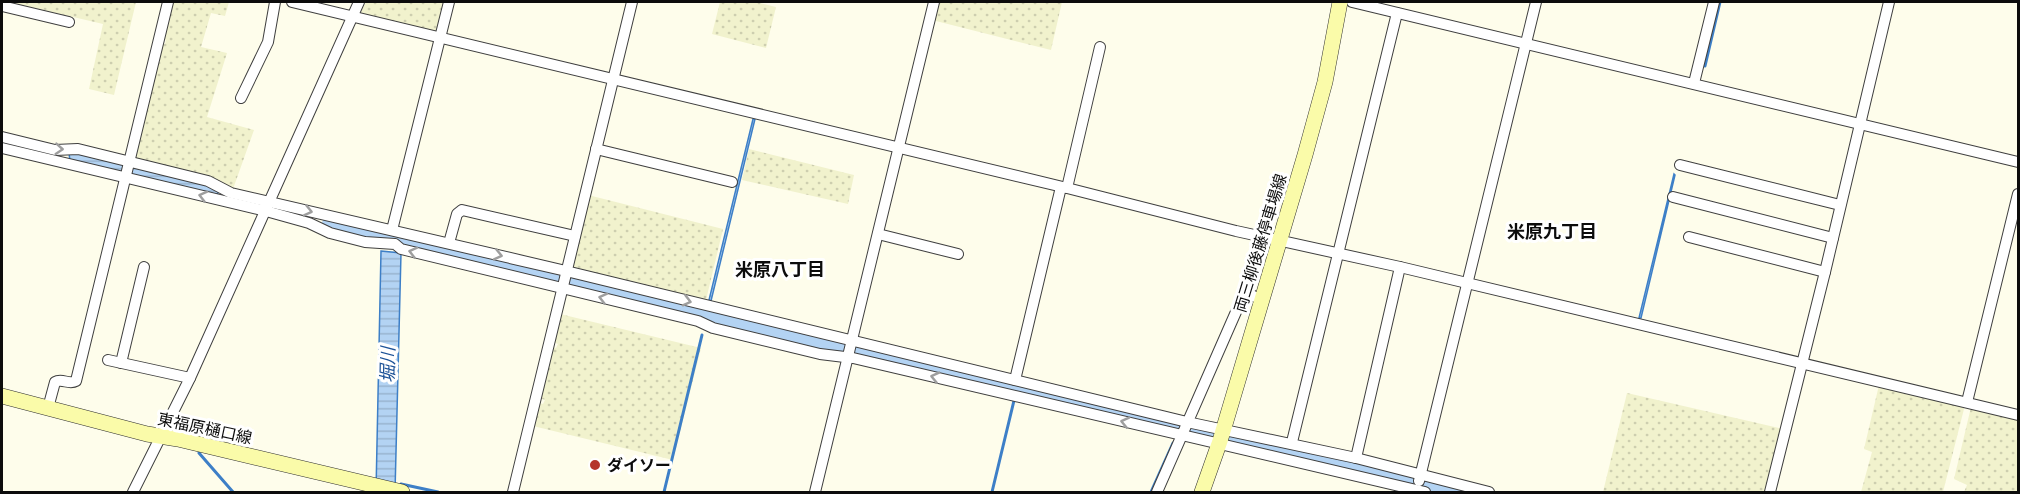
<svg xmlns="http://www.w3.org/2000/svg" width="2020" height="494" font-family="'Roboto Serif','Noto Sans JP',serif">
  <defs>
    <pattern id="farmland-dots" width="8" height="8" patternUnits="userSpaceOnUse" patternTransform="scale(1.5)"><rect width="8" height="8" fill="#f1f2cd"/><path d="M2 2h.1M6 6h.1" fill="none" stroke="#cdceaf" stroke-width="1.8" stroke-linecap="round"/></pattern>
    <pattern id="water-rules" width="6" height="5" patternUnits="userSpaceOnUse" patternTransform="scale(1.5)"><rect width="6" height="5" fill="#b3d3f3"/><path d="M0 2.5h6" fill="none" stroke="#99b4cf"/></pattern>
  </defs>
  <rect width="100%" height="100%" fill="#fefdeb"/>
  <g fill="url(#farmland-dots)">
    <polygon points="9,2 136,2 114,95 89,89 103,24"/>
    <polygon points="173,2 229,2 225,16 211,13 201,47 227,53 207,117 254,130 233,189 135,159 162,43 165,44 166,40 164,39"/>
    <polygon points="366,2 446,2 438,34 362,15 361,12"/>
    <polygon points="720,2 756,2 776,7 766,48 712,34"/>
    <polygon points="937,2 1062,2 1051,50 932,20"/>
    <polygon points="749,149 854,175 848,204 742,180"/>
    <polygon points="588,195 723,229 706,300 572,268"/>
    <polygon points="560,314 701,348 673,460 533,426 539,403 543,404 545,400 540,398 552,347 556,348 558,344 553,342"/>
    <polygon points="1879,385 1965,405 1943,492 1861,492 1872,452 1864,449"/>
    <polygon points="1627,393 1783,429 1768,492 1603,492"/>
    <polygon points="1971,407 2018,419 2018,492 1964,492 1967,485 1954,479"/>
  </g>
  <g fill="url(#water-rules)" stroke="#3d7fc7" stroke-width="1.5">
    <polygon points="753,119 755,119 711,301 709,300"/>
    <polygon points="69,153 79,153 208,184 220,190 216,196 70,161"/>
    <polygon points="1674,174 1675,175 1641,318 1639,318"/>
    <polygon points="381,251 401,253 395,492 376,492"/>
  </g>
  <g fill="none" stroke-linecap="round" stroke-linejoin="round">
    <g stroke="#3d7fc7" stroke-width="3">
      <polyline points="1705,66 1720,2"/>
      <polyline points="1236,301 1260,245"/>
      <polyline points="199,453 233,492"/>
      <polyline points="401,484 438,492"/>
      <polyline points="664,492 702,335"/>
      <polyline points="992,492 1017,388"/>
      <polyline points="1151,492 1173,443"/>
    </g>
    <polyline stroke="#b3d3f3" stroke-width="20" points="332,224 1179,428 1458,492"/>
    <g stroke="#3f3f3f" stroke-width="12">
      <g id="street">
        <polyline points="292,2 1067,188 1236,231 1400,267 2018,415"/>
        <polyline points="1352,2 2018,162"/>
        <polyline points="2,6 69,22"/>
        <polyline points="1694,83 1714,2"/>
        <polyline points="241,98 268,42 275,2"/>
        <polyline points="2,137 55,150 78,149 208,181 231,193 566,271 1187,422 1356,458 1489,492"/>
        <polyline points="2,148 266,211 309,223 330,233 365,242 395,244 401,249 698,321 713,328 820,354 853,358 1425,492"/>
        <polyline points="596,149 732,182"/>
        <polyline points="1680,165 1840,205"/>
        <polyline points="1067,188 1100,47"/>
        <polyline points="1673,197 1833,238"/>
        <polyline points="392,230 449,2"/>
        <polyline points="878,234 958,254"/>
        <polyline points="1689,237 1825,272"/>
        <polyline points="449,243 457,214 462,210 575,236"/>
        <polyline points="108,360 190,378"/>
        <polyline points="121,363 144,267"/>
        <polyline points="1015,380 1061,187"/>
        <polyline points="1967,402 2018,194"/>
        <path d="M48,408l7,-26c7,-4 14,3 21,-1l92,-379"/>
        <polyline points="1292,442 1397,13"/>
        <polyline points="1356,458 1400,267"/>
        <polyline points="1419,481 1536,2"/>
        <polyline points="133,492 190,378 359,2"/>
        <polyline points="513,492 632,2"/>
        <polyline points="815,492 934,2"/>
        <polyline points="1157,492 1239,305 1247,293 1262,300"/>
        <polyline points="1770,492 1825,272 1889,2"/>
      </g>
    </g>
    <g stroke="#2e2e2e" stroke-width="16">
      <g id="secondary">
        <polyline points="2,396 147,434 178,439 402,492"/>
        <polyline points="1202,492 1220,441 1305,155 1325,82 1340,2"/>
      </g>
    </g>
    <use href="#street" stroke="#fff" stroke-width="10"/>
    <use href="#secondary" stroke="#fafba9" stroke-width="15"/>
  </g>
  <defs><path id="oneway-chevron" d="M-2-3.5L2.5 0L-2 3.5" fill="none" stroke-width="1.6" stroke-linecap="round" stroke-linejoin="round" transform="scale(1.5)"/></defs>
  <g stroke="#9e9e9e">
    <use href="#oneway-chevron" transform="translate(59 149) rotate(4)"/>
    <use href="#oneway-chevron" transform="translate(203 196) rotate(-166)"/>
    <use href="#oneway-chevron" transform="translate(308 211) rotate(13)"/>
    <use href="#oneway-chevron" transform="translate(413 252) rotate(-166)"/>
    <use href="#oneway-chevron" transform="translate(498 255) rotate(13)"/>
    <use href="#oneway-chevron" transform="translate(603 298) rotate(-166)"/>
    <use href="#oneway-chevron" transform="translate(687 301) rotate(14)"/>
    <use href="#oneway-chevron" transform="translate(935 377) rotate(-167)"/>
    <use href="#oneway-chevron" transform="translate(1125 422) rotate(-167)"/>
  </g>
  <circle fill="#b5352b" stroke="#fff" stroke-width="2" cx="595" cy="465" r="6"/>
  <g text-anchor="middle" stroke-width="6" stroke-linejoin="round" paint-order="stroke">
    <g font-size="16" fill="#0c0c0c" stroke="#fff">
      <text transform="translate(1260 243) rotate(-73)" y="6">両三柳後藤停車場線</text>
      <text transform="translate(205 428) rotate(12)" y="6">東福原樋口線</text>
    </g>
    <g font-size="16" font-weight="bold" fill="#0c0c0c" stroke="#fff" text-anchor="start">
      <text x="607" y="471">ダイソー</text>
    </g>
    <g font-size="18" font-weight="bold" fill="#0c0c0c" stroke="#fff">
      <text x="1552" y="238">米原九丁目</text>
      <text x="780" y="276">米原八丁目</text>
    </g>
    <g font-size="18" font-style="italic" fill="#1c5297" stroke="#fff">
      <text transform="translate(388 365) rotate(-89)" y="6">堀川</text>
    </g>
  </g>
  <rect width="2020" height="494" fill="none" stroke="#0c0c0c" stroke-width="6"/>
</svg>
